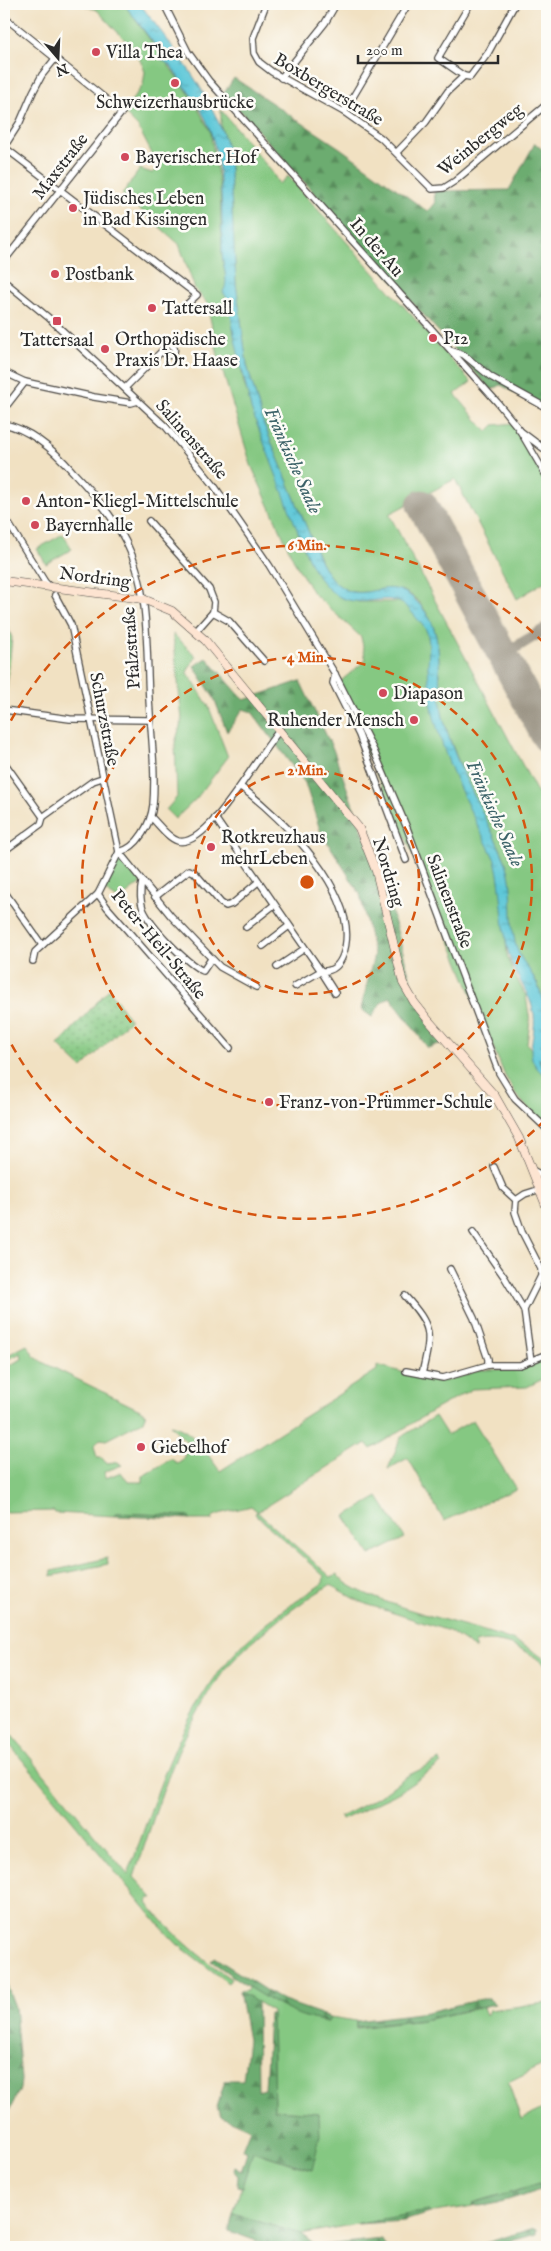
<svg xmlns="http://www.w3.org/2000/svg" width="551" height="2251" font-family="'IM FELL English',serif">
  <defs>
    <pattern id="forest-firs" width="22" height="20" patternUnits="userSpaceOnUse" patternTransform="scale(1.25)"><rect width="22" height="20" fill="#6cac70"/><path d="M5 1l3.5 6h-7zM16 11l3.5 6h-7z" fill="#598c5c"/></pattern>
    <pattern id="garden-dots" width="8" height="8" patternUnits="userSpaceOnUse" patternTransform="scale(1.25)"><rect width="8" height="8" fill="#85c882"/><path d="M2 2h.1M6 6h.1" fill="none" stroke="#6da36b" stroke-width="1.8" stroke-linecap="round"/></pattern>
    <pattern id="water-ripples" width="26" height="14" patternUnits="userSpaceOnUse" patternTransform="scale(1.25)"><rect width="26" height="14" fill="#5dc7d8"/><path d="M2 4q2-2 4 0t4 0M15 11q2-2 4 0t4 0" fill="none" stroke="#4da2af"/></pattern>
  </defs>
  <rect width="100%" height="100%" fill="#fdfcf7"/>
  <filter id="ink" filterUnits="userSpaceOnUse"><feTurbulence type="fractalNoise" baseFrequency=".02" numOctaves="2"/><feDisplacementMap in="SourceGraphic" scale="10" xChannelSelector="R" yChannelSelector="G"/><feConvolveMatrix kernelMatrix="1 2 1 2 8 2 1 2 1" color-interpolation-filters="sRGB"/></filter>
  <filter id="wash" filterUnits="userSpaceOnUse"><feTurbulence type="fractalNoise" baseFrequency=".0096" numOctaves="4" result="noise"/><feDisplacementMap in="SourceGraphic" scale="20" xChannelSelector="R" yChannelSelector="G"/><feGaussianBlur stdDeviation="1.12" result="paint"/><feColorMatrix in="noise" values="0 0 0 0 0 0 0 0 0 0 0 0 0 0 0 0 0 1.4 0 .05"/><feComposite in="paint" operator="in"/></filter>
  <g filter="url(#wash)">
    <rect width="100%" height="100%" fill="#f1e1c2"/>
    <g fill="#85c882" stroke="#587a56">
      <polygon points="81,4 124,4 193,99 210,131 220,187 222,254 244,384 327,584 358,602 410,602 427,627 437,718 500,863 507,955 514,974 526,996 530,1021 527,1044 547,1069 547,1129 517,1096 505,1076 428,887 336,685 366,660 361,637 313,593 295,563 251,465 218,356 207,303 195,289 179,244 122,194 140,169 152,173 159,167 138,127 123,112 143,85 145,72 142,64 135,51 97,10"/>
      <path d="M221,110l51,62 7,12 9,-8 183,206 -16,12 32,38 7,-7 21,-2 32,60v97l-30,19 -62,-120 -66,35 158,297v203c-3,-11 -6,-23 -11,-33 -7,-13 -18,-23 -22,-39 -5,-24 0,-52 -7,-76 -5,-17 -16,-34 -24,-51 -15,-31 -29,-61 -39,-94 -10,-34 2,-73 -15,-104 -29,-53 -60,-10 -89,-31 -9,-6 -14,-15 -19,-24l-58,-140 -16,-57 -11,-82 -7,-129 -8,-28z"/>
      <polygon points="63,534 72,549 46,564 37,549"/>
      <polygon points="4,617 12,638 5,705 4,705"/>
      <polygon points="173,634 196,656 187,672 208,705 228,757 196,799 175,819 166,810 177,797 175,743 182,720"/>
      <polygon points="119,852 142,882 119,900 101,888"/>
      <path d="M27,1345l7,11 8,6 104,51 -3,8 -37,19 -6,-1 -6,7 3,12h5l4,5 9,-1 7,3 -18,7 2,6 15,-6 7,10h15v-6l28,-17 6,4 5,-3 8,-15 -20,-20c23,4 36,28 50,46l157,-101v-5l49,14 21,2 33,-11 40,-1 27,-11v19l-20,10 -55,2 -40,22 -61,38 -5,-6 -109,69 74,65 6,-3c17,28 142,52 177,67 10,4 20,10 29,17l4,3v6c-18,-17 -47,-31 -72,-24v6l-26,-18 -86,-28 -33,-18c-35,20 -91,62 -113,96 -10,17 -23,37 -32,56 -21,45 -35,93 -51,140l19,21h-3l-3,5c25,30 52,54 84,76l-3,4 -51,-39 -17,-18 -156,-188v-12l124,149c31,-86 55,-177 125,-240 21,-20 46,-35 70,-52l1,-7 -69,-62 2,-3 -6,-5c-9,3 -36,7 -39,12l2,2h-24l-1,-4 -73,-3 -1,3 -60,-3 -1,-2 -50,1v-24l2,-1 -2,-9v-110l18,-9 -1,-6 -17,8v-4z"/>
      <polygon points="435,1416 447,1435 473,1420 516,1489 444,1521 408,1458 388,1469 401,1437"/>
      <polygon points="378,1497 405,1538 370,1555 345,1516"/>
      <polygon points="107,1558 108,1564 51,1576 52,1571"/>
      <polygon points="440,1760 441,1764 398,1793 342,1820 340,1817 377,1798 407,1776"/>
      <polygon points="248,1987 287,2009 326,2022 330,2017 356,2021 356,2028 424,2020 483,2007 486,2016 489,2010 547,2003 547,2063 508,2082 521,2119 547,2107 547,2227 545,2229 540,2183 473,2203 473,2206 429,2213 428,2211 301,2234 233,2214 252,2151 311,2170 319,2113 274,2110 272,2011 239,1991 247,1990"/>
    </g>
    <g fill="url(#forest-firs)" stroke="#4c6c4e">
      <polygon points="234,78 340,148 427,211 435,204 434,191 509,190 535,143 547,154 547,411 501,385 491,390 224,93"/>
      <polygon points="207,658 244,700 300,681 333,749 362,830 381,873 416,999 447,1041 428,1048 390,997 381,1003 372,1017 361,1009 374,955 360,894 320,830 305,783 252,712 243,709 227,732 214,698 194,666"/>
      <polygon points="116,1513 189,1516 190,1519 115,1516 114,1514"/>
      <path d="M214,1957l67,43 49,17 -2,4c-35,1 -88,-40 -117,-60z"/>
      <polygon points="4,1978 15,2007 21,2080 20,2089 4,2121"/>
      <polygon points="239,1991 257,2002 258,2091 265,2089 269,2014 272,2014 274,2110 319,2113 320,2136 312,2170 253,2151 242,2187 237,2186 238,2176 233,2170 234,2167 241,2171 247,2152 242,2149 250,2129 221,2116 217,2107 225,2080 243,2080 248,2040"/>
      <polygon points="482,1999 489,1999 495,2004 424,2020 356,2027 356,2021 427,2012"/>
      <path d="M540,2183l1,6c-15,5 -57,21 -69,16l1,-2z"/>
      <polygon points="428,2211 429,2213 404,2221 358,2224 358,2223"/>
      <polygon points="233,2214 301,2234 316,2246 382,2239 386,2247 273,2247 229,2231"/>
      <polygon points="534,2228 537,2229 537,2234 488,2247 473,2247"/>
    </g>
    <polygon fill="url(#garden-dots)" stroke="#587a56" points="109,989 130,1020 82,1068 58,1045"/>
    <path fill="url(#water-ripples)" stroke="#447982" d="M124,4h16c34,45 76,94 89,150l7,129 11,82 16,57 58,140c5,9 10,18 19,24 30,22 51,-23 87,28 18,26 9,72 16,103 13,53 43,97 63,146 9,23 3,55 9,79 3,16 15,26 21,40 5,10 13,29 11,40 -1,8 -4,14 -4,22 1,8 4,13 4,22l-8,-8 2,8 6,6v5c-28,-20 -10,-36 -13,-62 -3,-22 -20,-39 -25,-60 -8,-31 -6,-64 -14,-95 -23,-46 -48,-92 -61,-143 -4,-16 -5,-32 -6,-49 0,-11 3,-28 -2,-38 -3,-5 -8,-10 -12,-15 -20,-27 -38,-9 -66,-15 -20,-5 -32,-25 -40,-42l-57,-149 -17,-74 -5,-34 -6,-9c7,-11 -1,-27 -1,-40 0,-41 1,-86 -13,-125 -8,-22 -26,-41 -38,-61l-10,-7v-6z"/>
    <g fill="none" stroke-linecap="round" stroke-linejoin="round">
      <polyline stroke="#5dc7d8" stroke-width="1" points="95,4 95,5"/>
      <polyline stroke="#8e8676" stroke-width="12" points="503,655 547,628"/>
      <polyline stroke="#8e8676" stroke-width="31" points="422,505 547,737"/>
    </g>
  </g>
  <g filter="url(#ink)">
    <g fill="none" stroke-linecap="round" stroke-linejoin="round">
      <g stroke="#494642" stroke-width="8">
        <g id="minor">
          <polyline points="164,4 188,52 209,81 497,402 519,429 547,477"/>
          <polyline points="266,4 253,38 254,53 259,62 272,72 344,112 381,138 432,189 444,188 455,181 547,104"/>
          <polyline points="4,17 122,112 4,261"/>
          <polyline points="55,59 42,75 33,92 20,122 4,147 197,295 185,306"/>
          <polyline points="464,76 438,58 470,4"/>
          <polyline points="281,78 325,23 336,4"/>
          <polyline points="344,112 408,4"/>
          <polyline points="397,152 426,122 448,91 464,76 470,77 488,53 515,4"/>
          <polyline points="4,281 49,318 166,427 213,484 269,565 335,674 374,751 407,828 499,1073 515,1099 547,1129"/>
          <circle cx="169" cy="350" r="5.5"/>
          <polyline points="453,351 464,355 491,377 547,408"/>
          <polyline points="4,372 25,382 94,397 131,403 138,401"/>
          <polyline points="125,388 163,350"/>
          <polyline points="4,409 25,382"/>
          <path d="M4,424c28,6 52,28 70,49 20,21 39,43 52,69 24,47 20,106 23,157 2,35 7,71 4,106 -2,18 -15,43 -34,47"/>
          <polyline points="519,430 547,451"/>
          <polyline points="4,516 45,582 50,587"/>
          <polyline points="149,521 209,589 214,602 213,612"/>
          <polyline points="55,595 71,625 119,852 171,916 220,967 256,987"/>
          <polyline points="197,630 213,612 229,621 264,661"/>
          <polyline points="335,674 333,683 359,735 406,860"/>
          <polyline points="4,710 70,719 150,720"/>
          <polyline points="4,762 43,817"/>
          <path d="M241,787c41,31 123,110 102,168 -4,11 -11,17 -22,16"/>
          <path d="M152,818c7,7 16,20 26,23 31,8 83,-92 102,-111"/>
          <polyline points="215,818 321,971 295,986"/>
          <polyline points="4,851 41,824 43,817 93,781 102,778"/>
          <path d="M142,882c-2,9 -2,18 1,27 7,17 43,54 60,62l8,-12"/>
          <polyline points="4,891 42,945"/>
          <polyline points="98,894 107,907 230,1048"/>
          <polyline points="155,897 189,870 194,872 221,903 226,906 232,904 258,882"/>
          <polyline points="246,927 274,905"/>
          <polyline points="263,946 289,926"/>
          <polyline points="33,961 35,952 98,894 119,852"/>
          <polyline points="277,967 304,949"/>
          <polyline points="321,971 335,993"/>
          <polyline points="494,1167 503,1188 516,1200"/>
          <polyline points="532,1170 547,1178"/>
          <polyline points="473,1232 505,1278 524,1310 531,1361"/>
          <polyline points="450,1269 474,1318 488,1359 488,1365"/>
          <path d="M405,1296c29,32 26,38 17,78"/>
          <polyline points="524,1310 541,1276 541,1269 522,1232 515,1212 516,1200 525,1194 547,1187"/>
          <polyline points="406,1371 443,1378 488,1365 520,1365 547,1354"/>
        </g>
      </g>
      <g stroke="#494642" stroke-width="9">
        <polyline id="secondary" points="4,581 143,599 172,611 205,640 359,828 376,871 403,983 414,1002 429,1021 495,1096 519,1138 547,1208"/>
      </g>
      <use href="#minor" stroke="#fff" stroke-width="5.5"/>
      <use href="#secondary" stroke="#fde4d1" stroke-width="8"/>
    </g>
  </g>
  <g fill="none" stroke="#d5540f" stroke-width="2.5" stroke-dasharray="9 6">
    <circle cx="307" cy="882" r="112"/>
    <circle cx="307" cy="882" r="225"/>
    <path d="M545 1120A337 337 0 0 1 4 1030M4 734A337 337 0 0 1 545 644"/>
  </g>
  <g fill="#d1495b" stroke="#fdfcf7" stroke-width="2">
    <circle cx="96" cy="52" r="5"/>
    <circle cx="175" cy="83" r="5"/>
    <circle cx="125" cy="157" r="5"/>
    <circle cx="73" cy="208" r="5"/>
    <circle cx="55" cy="274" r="5"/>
    <circle cx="152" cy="308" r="5"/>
    <rect x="52" y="316" width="10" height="10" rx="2.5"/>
    <circle cx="433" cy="338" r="5"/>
    <circle cx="105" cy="349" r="5"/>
    <circle cx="26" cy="501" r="5"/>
    <circle cx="35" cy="525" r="5"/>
    <circle cx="383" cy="693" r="5"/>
    <circle cx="414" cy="720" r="5"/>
    <circle cx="211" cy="847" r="5"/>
    <circle cx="269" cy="1102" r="5"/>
    <circle cx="141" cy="1447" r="5"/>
  </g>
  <g text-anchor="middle" stroke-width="5" stroke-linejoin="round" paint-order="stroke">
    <g font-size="18" fill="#2b2b2b" stroke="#fdfcf7" text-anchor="start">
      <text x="106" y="58">Villa Thea</text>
      <text x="175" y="108" text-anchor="middle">Schweizerhausbrücke</text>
      <text x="135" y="163">Bayerischer Hof</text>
      <text x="83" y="204">Jüdisches Leben<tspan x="83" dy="21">in Bad Kissingen</tspan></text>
      <text x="65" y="280">Postbank</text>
      <text x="162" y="314">Tattersall</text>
      <text x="443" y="344">P12</text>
      <text x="115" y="345">Orthopädische<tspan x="115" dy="21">Praxis Dr. Haase</tspan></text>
      <text x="57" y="346" text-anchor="middle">Tattersaal</text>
      <text x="36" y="507">Anton-Kliegl-Mittelschule</text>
      <text x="45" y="531">Bayernhalle</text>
      <text x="393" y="699">Diapason</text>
      <text x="404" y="726" text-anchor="end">Ruhender Mensch</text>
      <text x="221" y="843">Rotkreuzhaus<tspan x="221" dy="21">mehrLeben</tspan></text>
      <text x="279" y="1108">Franz-von-Prümmer-Schule</text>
      <text x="151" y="1453">Giebelhof</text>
    </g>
    <g font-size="18" fill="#2b2b2b" stroke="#fdfcf7">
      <text transform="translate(329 89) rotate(31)" y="6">Boxbergerstraße</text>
      <text transform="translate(480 139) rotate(-39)" y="6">Weinbergweg</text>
      <text transform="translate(60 166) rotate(-52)" y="6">Maxstraße</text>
      <text transform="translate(377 247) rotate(49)" y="6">In der Au</text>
      <text transform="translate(192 439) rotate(49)" y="6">Salinenstraße</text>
      <text transform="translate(95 577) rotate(7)" y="6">Nordring</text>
      <text transform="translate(131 648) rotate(-94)" y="6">Pfalzstraße</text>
      <text transform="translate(105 719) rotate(79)" y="6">Schurzstraße</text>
      <text transform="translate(389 872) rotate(73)" y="6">Nordring</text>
      <text transform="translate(450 901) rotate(69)" y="6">Salinenstraße</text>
      <text transform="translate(159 944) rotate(50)" y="6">Peter-Heil-Straße</text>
    </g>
    <g font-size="19" font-style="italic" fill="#3c6268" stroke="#fdfcf7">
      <text transform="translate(294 460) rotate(66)" y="7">Fränkische Saale</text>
      <text transform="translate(496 813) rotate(66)" y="7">Fränkische Saale</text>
    </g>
  </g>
  <circle cx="307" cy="882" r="8" fill="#d5540f" stroke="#fdfcf7" stroke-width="2.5"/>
  <g font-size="15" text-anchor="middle" font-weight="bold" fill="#d5540f" stroke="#fdfcf7" stroke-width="5" stroke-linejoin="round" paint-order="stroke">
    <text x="307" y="550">6 Min.</text>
    <text x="307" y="662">4 Min.</text>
    <text x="307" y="775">2 Min.</text>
  </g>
  <rect width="551" height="2251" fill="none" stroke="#fdfcf7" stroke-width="20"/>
  <g transform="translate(58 58) rotate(161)" stroke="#fdfcf7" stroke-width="4" paint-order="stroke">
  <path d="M0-4L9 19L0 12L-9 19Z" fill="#2b2b2b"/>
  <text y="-8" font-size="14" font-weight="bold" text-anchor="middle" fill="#2b2b2b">N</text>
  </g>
  <path d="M358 55v8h140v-8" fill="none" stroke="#2b2b2b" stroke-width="2.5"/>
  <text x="366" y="55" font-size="15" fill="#2b2b2b" stroke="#fdfcf7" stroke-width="4" paint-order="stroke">200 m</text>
</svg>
